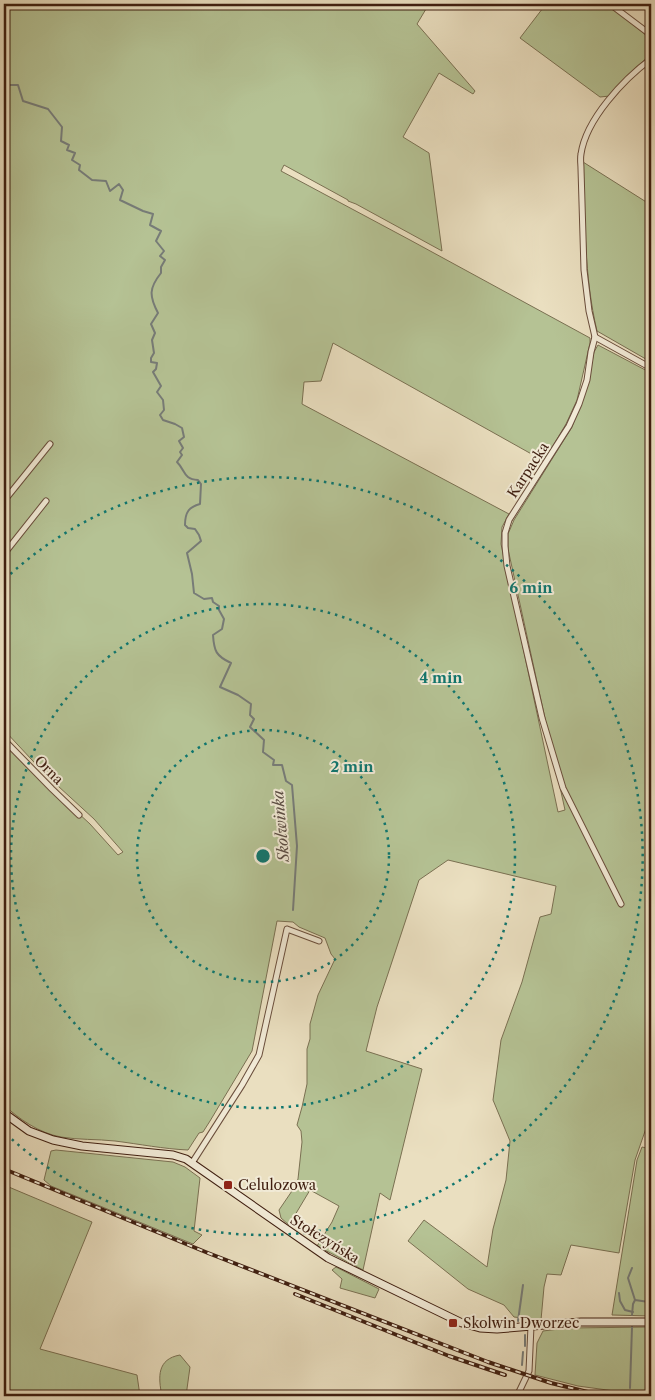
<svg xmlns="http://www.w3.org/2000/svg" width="655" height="1400" font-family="'Libre Caslon Text',serif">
  <rect width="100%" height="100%" fill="#eadfc0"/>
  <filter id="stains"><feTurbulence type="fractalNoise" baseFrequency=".004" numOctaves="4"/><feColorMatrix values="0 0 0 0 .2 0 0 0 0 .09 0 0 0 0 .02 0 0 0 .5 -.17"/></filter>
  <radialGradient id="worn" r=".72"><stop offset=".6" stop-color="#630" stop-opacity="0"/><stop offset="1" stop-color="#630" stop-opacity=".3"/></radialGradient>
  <g fill="#b5c294" stroke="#7a7052">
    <path d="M4,4h425l-12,20 58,67 -2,3 -34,-21 -36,64 26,16 13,98 -86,-47 -8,-3v-1l-64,-35 -3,6 129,69 180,98v5l-13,57 -11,24 -22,37 -211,-118 -12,38 -17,1 -2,22 207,110 -7,13 -1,17 57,268 7,-2 -57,-261v-15l6,-14 58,-93 15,-41 7,-34 4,-7 53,28v741l-16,46 -16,93 -48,-8 -10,30 -14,-1 -3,13 -3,33 -27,-3 -10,-12 -36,-16 -60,-48 16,-21 63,47 6,-38 13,-49 4,-39 -17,-41 8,-60 21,-58 18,-65 11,-3 5,-28 -108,-26 -29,20 -42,127 -11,44 56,18 -32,131 -10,-7 -17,77 -46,-24 15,-24 7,-16 -29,-16 -21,35 -8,-7 -2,-8 15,-22 4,-9 4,-37 -1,-11 -4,-6 5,-18 5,-23v-35l3,-10v-15l8,-29 17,-36 -4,-5 -6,-16 -26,-11 -6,-5 -16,-1 -25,130 -42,70 -7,11 -4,1 -11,17c-24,-1 -49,-6 -73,-9 -18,-2 -37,-1 -54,-4 -22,-4 -42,-18 -57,-32v-353l4,-4 82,76 28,31 5,-3 -29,-33 -48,-44 -42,-45z"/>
    <polygon points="546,4 607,4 651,39 651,54 632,71 610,96 600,97 520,38"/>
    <path d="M583,162l68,43v157l-54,-31c-13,-55 -12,-112 -14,-169z"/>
    <polygon points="642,1147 651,1149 651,1316 612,1315 637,1160"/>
    <polygon points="56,1150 173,1162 185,1167 200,1178 194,1231 202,1235 193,1244 51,1186 44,1180 51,1151"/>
    <polygon points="4,1185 92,1222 40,1349 137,1375 140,1396 30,1396 18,1393 17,1396 4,1396"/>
    <polygon points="336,1267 379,1289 375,1298 340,1288 342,1279 332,1270"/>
    <polygon points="651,1327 651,1396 578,1386 535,1375 537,1343 543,1331 567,1328"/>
    <path d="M180,1355l10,12 -4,29h-24c-4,-19 -5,-37 18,-41z"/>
  </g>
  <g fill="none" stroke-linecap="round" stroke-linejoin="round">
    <g stroke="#777c78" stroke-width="2">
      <path d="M4,85h14l5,16 25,8 14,18 -1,14 8,4 -2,5 8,3 -3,7 8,5 -1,5 13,10 14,1 4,10 9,-7 4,6 -3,10 23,11 10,3 -3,11 11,6 -5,10 8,10 -4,5 5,4 -4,7v6c-12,15 -12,23 -3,40l-7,11 4,9 -3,7 2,13 -3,5v4l6,1 -1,6 -3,3 8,14 -4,6 6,8 1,10 -4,5 3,5 12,4 7,4 2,9 -5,4 4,7 -3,4 2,3 -5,7c9,9 6,17 21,18l3,4 -1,20c-11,3 -15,8 -15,21l3,3 7,1 4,6 2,6 -14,12 5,21 2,19 10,6 8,-1 1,4 6,4v4l5,9 -2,10 -9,6c1,16 3,21 18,28l-11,24 18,8 13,9 -1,11 4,4 -4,8 14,13 -1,12 11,8 -1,5h9l4,16 6,4 5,61 -4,64"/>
      <polyline points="632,1268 628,1278 635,1300"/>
      <polyline points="619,1293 620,1301 625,1310 633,1312"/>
      <polyline points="632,1315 633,1304 635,1300 649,1302"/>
      <polyline points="518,1321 523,1285"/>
      <polyline points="525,1335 525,1346"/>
      <polyline points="522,1365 523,1352"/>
      <polyline points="630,1388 632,1327"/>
      <polyline points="130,1396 130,1394"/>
    </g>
    <g stroke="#6a4e3c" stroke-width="7">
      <g id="street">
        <polyline points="610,4 651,35"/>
        <polyline points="595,337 651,368"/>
        <polyline points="4,501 50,444"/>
        <polyline points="4,554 46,501"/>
        <polyline points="4,740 52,789 79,815"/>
        <path d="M621,904l-58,-116 -21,-70 -35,-152 -2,-20v-13l4,-13 60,-94 10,-22 8,-24 4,-28 4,-15 -6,-26 -5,-41 -3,-101c0,-5 -1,-10 0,-15 5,-35 43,-75 70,-95"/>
        <polyline points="192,1163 242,1085 259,1055 287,929 319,941"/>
        <polyline points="517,1396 529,1371 531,1326"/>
      </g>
    </g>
    <g stroke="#3f1e10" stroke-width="9">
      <polyline id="secondary" points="4,1113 29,1131 53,1140 82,1146 173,1155 186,1159 328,1258 462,1323 480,1328 497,1329 581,1322 651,1322"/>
    </g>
    <use href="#street" stroke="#f1ead6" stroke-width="5"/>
    <use href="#secondary" stroke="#f1ead6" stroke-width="7"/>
    <g stroke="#3f1e10" stroke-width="4">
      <g id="rail">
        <polyline points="4,1169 208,1253 488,1362 551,1383 604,1396"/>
        <polyline points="295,1294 449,1356 505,1375"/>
      </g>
    </g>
    <use href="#rail" stroke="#f1ead6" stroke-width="2" stroke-dasharray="5.5" stroke-linecap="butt"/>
  </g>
  <g fill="none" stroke="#0f766e" stroke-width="2.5" stroke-dasharray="2.5 5">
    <circle cx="263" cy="856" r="126"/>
    <circle cx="263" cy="856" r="252"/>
    <path d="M5 579A379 379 0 1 1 5 1133"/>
  </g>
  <g fill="#8f2418" stroke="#f1ead6" stroke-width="2">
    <rect x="223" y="1180" width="10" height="10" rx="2.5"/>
    <rect x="448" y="1318" width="10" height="10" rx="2.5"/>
  </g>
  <g text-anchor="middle" stroke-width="4" stroke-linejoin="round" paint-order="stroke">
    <g font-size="14" fill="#3f1e10" stroke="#f1ead6">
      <text transform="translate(528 470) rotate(-57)" y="5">Karpacka</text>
      <text transform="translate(49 770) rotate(45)" y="5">Orna</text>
      <text transform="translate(325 1239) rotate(32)" y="5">Stołczyńska</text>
    </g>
    <g font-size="14" fill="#3f1e10" stroke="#f1ead6" text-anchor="start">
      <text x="238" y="1190">Celulozowa</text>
      <text x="463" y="1328">Skolwin Dworzec</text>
    </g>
    <g font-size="15" font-style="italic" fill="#5b4d44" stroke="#f1ead6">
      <text transform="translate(281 826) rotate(-95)" y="5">Skolwinka</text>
    </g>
  </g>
  <circle cx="263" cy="856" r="8" fill="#0f766e" stroke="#f1ead6" stroke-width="2.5"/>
  <g font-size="15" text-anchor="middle" font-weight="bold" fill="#0f766e" stroke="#f1ead6" stroke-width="4" stroke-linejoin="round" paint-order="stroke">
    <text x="531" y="593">6 min</text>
    <text x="441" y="683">4 min</text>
    <text x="352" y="772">2 min</text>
  </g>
  <rect width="655" height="1400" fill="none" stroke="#eadfc0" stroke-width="20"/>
  <rect x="5" y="5" width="645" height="1390" fill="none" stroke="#3f1e10" stroke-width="2.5"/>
  <rect x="10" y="10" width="635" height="1380" fill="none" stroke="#3f1e10"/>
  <rect width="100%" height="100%" filter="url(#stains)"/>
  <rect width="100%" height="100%" fill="url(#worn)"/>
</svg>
